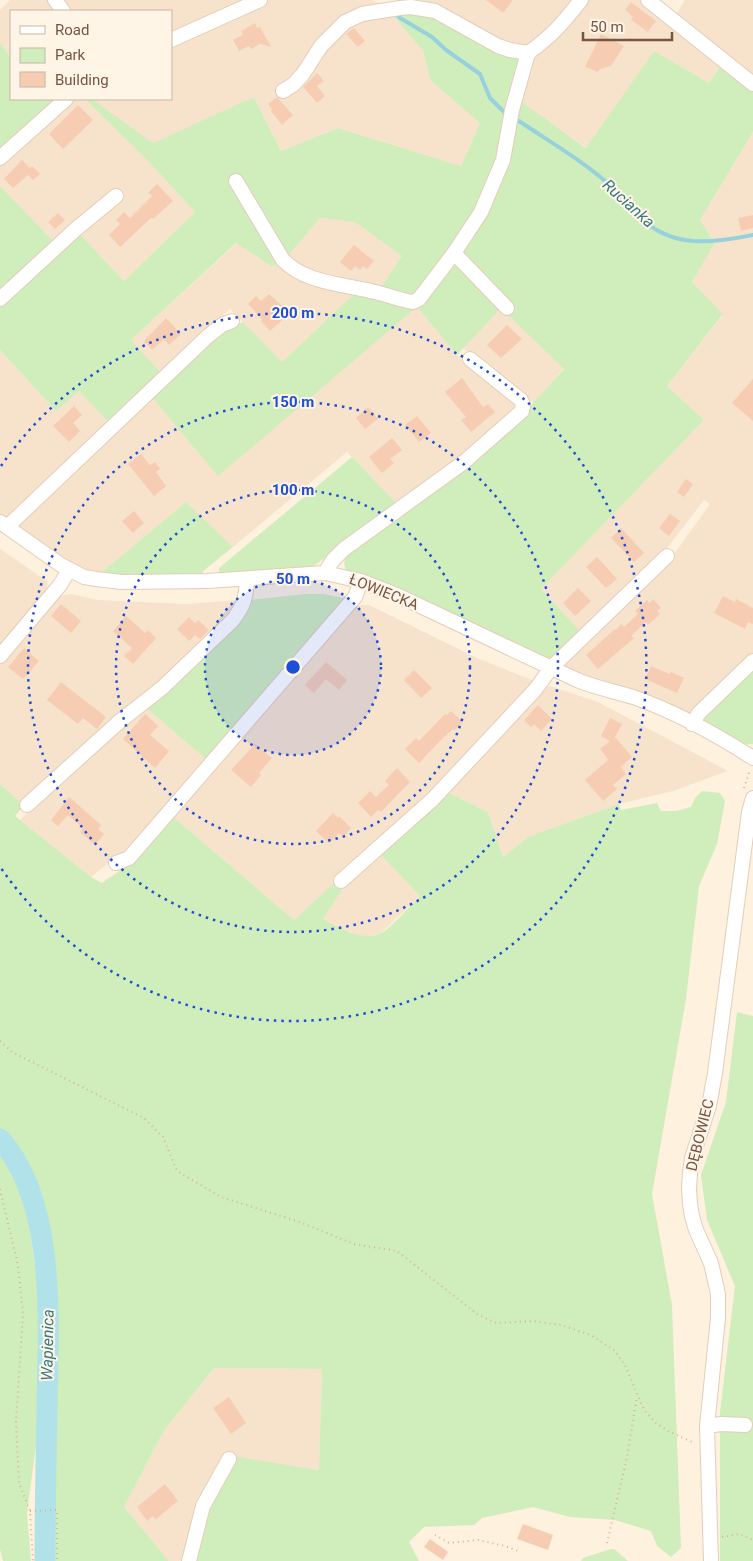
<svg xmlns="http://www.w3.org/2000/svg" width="753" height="1561" font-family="Roboto,sans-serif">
  <rect width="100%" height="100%" fill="#fef1de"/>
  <g fill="#f7e3cc">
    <polygon points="10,0 52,0 59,11 11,11 11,58 0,43 0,10"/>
    <polygon points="59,0 371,0 385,6 391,13 423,51 430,80 480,123 461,166 338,128 281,151 254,97 153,144 92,99 171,99 171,11 67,11"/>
    <polygon points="396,0 577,0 528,47 511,47 403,4"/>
    <polygon points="585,0 642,0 722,62 709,83 654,51 587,148 518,100 530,55"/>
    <polygon points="685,0 753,0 753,82 674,18"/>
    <polygon points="71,99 85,99 148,161 195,212 124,281 77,231 55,243 0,186 0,162"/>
    <polygon points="753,132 753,656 690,720 642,697 558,665 672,557 710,504 704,500 664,552 580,631 541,589 704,420 667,386 723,315 692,282 715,243 700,220"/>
    <polygon points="320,218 355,221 402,256 379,290 326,280 286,258"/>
    <polygon points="237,243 273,267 281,262 357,291 282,362 230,309 162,374 131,340"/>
    <polygon points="417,307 457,355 518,402 519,406 460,461 399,506 347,452 233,547 186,502 101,573 78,567 60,557 15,524 150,395 218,475"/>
    <polygon points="501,307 564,368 534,403 463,348"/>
    <polygon points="0,350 55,410 79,391 110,424 7,521 0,516"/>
    <polygon points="0,549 47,581 48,590 0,651"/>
    <polygon points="71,594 97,600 185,604 241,600 233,611 175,671 24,805 0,784 0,663 57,596"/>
    <polygon points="362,605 369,605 477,658 532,680 534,683 429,796 294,920 172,816 355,607"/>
    <polygon points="550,686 598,702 728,771 673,791 619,804 530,836 503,857 488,812 445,791 543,689"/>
    <polygon points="144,706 207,760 130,846 91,877 20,820 64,778"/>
    <polygon points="380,854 420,896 381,933 364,937 344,930 323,919 342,890"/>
    <polygon points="214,1368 322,1369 319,1470 228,1456 185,1561 169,1561 124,1507 163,1432"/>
  </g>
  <g fill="#d0edbc">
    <path d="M424,11l93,46 2,7 -7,31 74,53 68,-97 55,32 13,-20 31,25v44l-53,88 15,23 -23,39 31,32 -56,72 37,34 -163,169 39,42 -30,31 -184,-85 -20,-7c-3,-7 -2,-10 2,-17l176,-140 40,-44 -63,-61 -44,47 -40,-48 -199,169 -68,-81 71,-64 22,-9 39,40 75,-71 60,16 60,-97 -60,86 -38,-6 23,-34 -47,-34 -35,-4 -34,40 -13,9 -37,-24 -105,97 31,34 -52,50 -31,-33 -23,20 -56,-61v-48l77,-71 47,50 71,-69 -47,-51 -63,-62h7l61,44 101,-46 27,54 57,-23 123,38 19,-43 -50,-43 -7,-29 -32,-38z"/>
    <polygon points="0,43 11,58 11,99 62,99 0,155"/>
    <polygon points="0,186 55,243 0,294"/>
    <polygon points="352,457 399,506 312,567 257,573 219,574 219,568"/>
    <polygon points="186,502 233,547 203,571 203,575 157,576 101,573"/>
    <polygon points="306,594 324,594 347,599 207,760 144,706 250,600"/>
    <path d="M753,668v76c-14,3 -38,-15 -51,-22l1,-7z"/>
    <path d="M0,784l24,21 -9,11 76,61 11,6 33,-23 37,-44 122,104 41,-38 7,8 -19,29c17,9 39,23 58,14 8,-3 31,-29 39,-37l-40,-42 65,-63 43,21 15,45 27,-21 89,-32 2,6 36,-7 4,8h15l15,-4 4,-9 7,-7 18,2 5,8 -8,43 -18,42 -13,113 -34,195 20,111 9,243 -10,9 -14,-11 -6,-15 -36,-11 -45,-3 -37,-10 -51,11 -8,7 -50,2 -15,15 10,19h-226l9,-43 31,-62 86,14 3,-101 -108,-1 -51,64 -39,75 45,54h-120v-47l6,-158v-64l-11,-70 -9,-33 -10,-24 -25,-35z"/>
    <polygon points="737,1012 753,1016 753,1561 720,1561 720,1412 735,1286 707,1220 701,1175 726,1102"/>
    <polygon points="0,1155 18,1183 29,1224 38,1287 40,1415 27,1513 31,1561 3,1561 0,1549"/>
    <polygon points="611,1549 614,1549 628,1561 581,1561 583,1558"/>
  </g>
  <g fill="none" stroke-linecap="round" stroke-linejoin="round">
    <g stroke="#97d2dc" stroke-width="4">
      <polyline points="395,13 400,18 432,37 446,50 480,74 490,98 507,115"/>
      <path d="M519,121c31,21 66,41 93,66 11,10 19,22 29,31 32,31 72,25 112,17"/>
    </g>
    <path stroke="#b1e2e9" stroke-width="21" d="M0,1139c58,64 48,190 47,270 -1,51 -2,101 -2,152"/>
  </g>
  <g fill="#f6cdb3">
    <polygon points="486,0 513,0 503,13"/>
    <polygon points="631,2 656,21 648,32 631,20 633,17 625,10"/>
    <polygon points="255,23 257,28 260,27 271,47 260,44 251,49 249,46 239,51 233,40 243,35 241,31"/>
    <polygon points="354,28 365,41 358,47 346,34"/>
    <polygon points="601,34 624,46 611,66 600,69 598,72 585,67"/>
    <polygon points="317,73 324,81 317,86 325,96 317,103 303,87"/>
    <polygon points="277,97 293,115 282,125 271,111 272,109 268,104"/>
    <polygon points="78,105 93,120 63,149 49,134"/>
    <polygon points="22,160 30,168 32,166 40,174 33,180 28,175 13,188 4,179"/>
    <polygon points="157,184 173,201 153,219 151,218 120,247 109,235 120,224 116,220 124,212 130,218 152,196 148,193"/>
    <polygon points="58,213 65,220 55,229 48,222"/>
    <polygon points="753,215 753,228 741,231 738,218"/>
    <polygon points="354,245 374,261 367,269 363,266 360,270 355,266 351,271 340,262"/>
    <polygon points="269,294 290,313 270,331 261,321 262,319 248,304 256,296 261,301"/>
    <polygon points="166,318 181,334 169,345 164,339 152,350 144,341"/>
    <polygon points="507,325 522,339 501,358 487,345"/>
    <polygon points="462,378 483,407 488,404 495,412 471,432 461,420 466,417 445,392"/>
    <polygon points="753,379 753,421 732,403"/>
    <polygon points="74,406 82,415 73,423 80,431 69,442 53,426"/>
    <polygon points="368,407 378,419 365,429 356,418"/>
    <polygon points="417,416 431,433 419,442 405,425"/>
    <polygon points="392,438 402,450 390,459 394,463 382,473 369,457"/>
    <polygon points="141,454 150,465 155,462 160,469 156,472 166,486 154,496 128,464"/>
    <polygon points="686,479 693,484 684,497 677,492"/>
    <polygon points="134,511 144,523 133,533 122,521"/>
    <polygon points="670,514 680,521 669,536 659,528"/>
    <polygon points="621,528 644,553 634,562 611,538"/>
    <polygon points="597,557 617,579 606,588 586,567"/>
    <polygon points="578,588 591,601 575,616 563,603"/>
    <polygon points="723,596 735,602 736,599 753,608 753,624 748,622 745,629 714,613"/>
    <polygon points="653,599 661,608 657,611 660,614 648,625 646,622 631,636 634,638 598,669 586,655 615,629 616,630 621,624 624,627 638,614 635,611 647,600 649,603"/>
    <polygon points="61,604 81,621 71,633 51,616"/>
    <polygon points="126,616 145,633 148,630 156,638 133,664 124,656 132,648 113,631"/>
    <polygon points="189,617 195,623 198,620 209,630 200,639 195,635 189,641 177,629"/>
    <polygon points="24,648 39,661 23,679 8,667"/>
    <polygon points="326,662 347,680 339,690 326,679 314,693 305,685"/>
    <polygon points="651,666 670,674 671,672 684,678 677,693 645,679"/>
    <polygon points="414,670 432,688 421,698 404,680"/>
    <polygon points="61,682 106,717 97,729 83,718 78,724 47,700"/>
    <polygon points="538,705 552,719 541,731 534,724 531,727 524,720"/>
    <polygon points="451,711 463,722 455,730 453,729 441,740 419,763 405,749 416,738 419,741 445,714 447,715"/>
    <polygon points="145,714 158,726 150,735 169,751 155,768 123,739"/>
    <polygon points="610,718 622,724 614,739 616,738 632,757 621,767 626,774 613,785 617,789 603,801 585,780 608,760 600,749 610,741 601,736"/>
    <polygon points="255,744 272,758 259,773 261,775 251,787 231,770"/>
    <polygon points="397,768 410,782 381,812 378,810 371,817 358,803 370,791 376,797 389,785 385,781"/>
    <polygon points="69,797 101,825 98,829 104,834 95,845 80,832 83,828 68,815 58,826 51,820"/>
    <polygon points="333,813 338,818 339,816 351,828 343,837 339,833 329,843 316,831"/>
    <polygon points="229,1397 246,1423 231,1434 213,1408"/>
    <polygon points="165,1484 178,1501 156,1519 153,1516 147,1521 137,1507"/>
    <polygon points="523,1524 553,1535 548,1550 517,1539"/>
    <polygon points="430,1539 448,1552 443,1560 424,1547"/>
  </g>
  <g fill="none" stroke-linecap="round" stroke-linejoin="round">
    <g stroke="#e3cdba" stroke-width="16">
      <g id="minor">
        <polyline points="55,0 63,11"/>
        <polyline points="648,0 753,84"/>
        <polyline points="171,40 260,0"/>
        <path d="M283,91l11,-7 9,-10 18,-28 24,-24 17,-8 38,-6 11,-1 24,4 63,35 12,4 18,3c24,-17 35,-30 53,-53"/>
        <polyline points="0,158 66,99"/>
        <path d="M236,181l47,79c24,24 61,24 92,32 13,3 25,8 38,10l6,-3 35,-46 27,-41 22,-52 9,-50 16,-57"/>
        <polyline points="454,253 507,308"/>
        <polyline points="0,299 76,229 116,196"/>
        <path d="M0,522l61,43 23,12 12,2 26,3 85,-1 118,-8 36,8 38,15 178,84c19,8 37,11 56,17 41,14 84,38 120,61"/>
        <polyline points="7,527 208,336 222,325 232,321"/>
        <polyline points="325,573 333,560 344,549 464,462 522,411 523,405 521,400 470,359"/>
        <polyline points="0,656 60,585 69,570"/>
        <polyline points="692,724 699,713 753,661"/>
        <path d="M27,805l93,-84 42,-33 70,-67c12,-15 14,-23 15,-42"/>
        <polyline points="116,863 129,858 355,597 361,581"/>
        <polyline points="341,881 433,799 535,690 551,668 667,556"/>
        <polyline points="707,1426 721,1424 745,1425"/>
        <polyline points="189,1561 203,1506 229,1459"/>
        <polyline points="711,1561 707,1426 718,1318 718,1294 711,1263 696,1230 692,1216 690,1204 689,1189 690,1173 692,1158 709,1106 715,1073 749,812 753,798"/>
      </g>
    </g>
    <g stroke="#dbb097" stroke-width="2" stroke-dasharray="1 4" stroke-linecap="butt">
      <polyline points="744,788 749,773 748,769"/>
      <polyline points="0,1041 12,1052 144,1118 163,1137 177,1171 221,1197 297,1221 354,1244 397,1251 477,1314 496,1323 533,1321 561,1325 591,1335 615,1351 625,1365 644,1410 656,1423 668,1431 692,1442"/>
      <polyline points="0,1189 18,1266 23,1313 16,1422 19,1483 30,1511 33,1561"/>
      <polyline points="30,1511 57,1510 57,1561"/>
      <polyline points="435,1535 449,1543 478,1540 505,1546 518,1551"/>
      <polyline points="722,1537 739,1534 753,1540"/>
      <polyline points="607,1543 627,1457 637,1396"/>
    </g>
    <use href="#minor" stroke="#fff" stroke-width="14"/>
  </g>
  <circle cx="293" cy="667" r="88" fill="#1d4ed8" fill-opacity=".12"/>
  <g fill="none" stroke="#1d4ed8" stroke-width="2.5" stroke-dasharray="2.5 5">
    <circle cx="293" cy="667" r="88"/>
    <circle cx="293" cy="667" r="177"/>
    <circle cx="293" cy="667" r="265"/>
    <path d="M1 466A354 354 0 1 1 1 868"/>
  </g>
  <g text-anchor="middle" stroke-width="4" stroke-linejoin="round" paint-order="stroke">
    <g font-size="15" fill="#765544" stroke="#fff5e6">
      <text transform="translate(384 592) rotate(22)" y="5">ŁOWIECKA</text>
      <text transform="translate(700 1135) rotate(-76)" y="5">DĘBOWIEC</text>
    </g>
    <g font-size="16" font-style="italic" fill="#397a85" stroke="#fff5e6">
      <text transform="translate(629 203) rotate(42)" y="6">Rucianka</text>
      <text transform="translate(47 1345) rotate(-89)" y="6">Wapienica</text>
    </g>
  </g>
  <circle cx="293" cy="667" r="8" fill="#1d4ed8" stroke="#fff5e6" stroke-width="2.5"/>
  <g font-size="15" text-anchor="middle" font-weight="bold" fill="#1d4ed8" stroke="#fff5e6" stroke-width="4" stroke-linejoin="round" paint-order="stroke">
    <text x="293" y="318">200 m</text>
    <text x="293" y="407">150 m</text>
    <text x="293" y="495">100 m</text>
    <text x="293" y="584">50 m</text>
  </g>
  <rect x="10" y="10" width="162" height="90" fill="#fff5e6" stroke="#c8b5a5"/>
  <rect x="20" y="26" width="25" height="8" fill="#ffffff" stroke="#c8b5a5"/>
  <text x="55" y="35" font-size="15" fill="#765544">Road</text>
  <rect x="20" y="48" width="25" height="15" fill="#d0edbc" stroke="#c8b5a5"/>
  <text x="55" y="60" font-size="15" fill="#765544">Park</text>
  <rect x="20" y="72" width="25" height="15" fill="#f6cdb3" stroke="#c8b5a5"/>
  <text x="55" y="85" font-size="15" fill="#765544">Building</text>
  <path d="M583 32v8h89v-8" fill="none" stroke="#765544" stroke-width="2.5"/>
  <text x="590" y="32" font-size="15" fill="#765544" stroke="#fff5e6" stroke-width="4" paint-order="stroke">50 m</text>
</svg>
